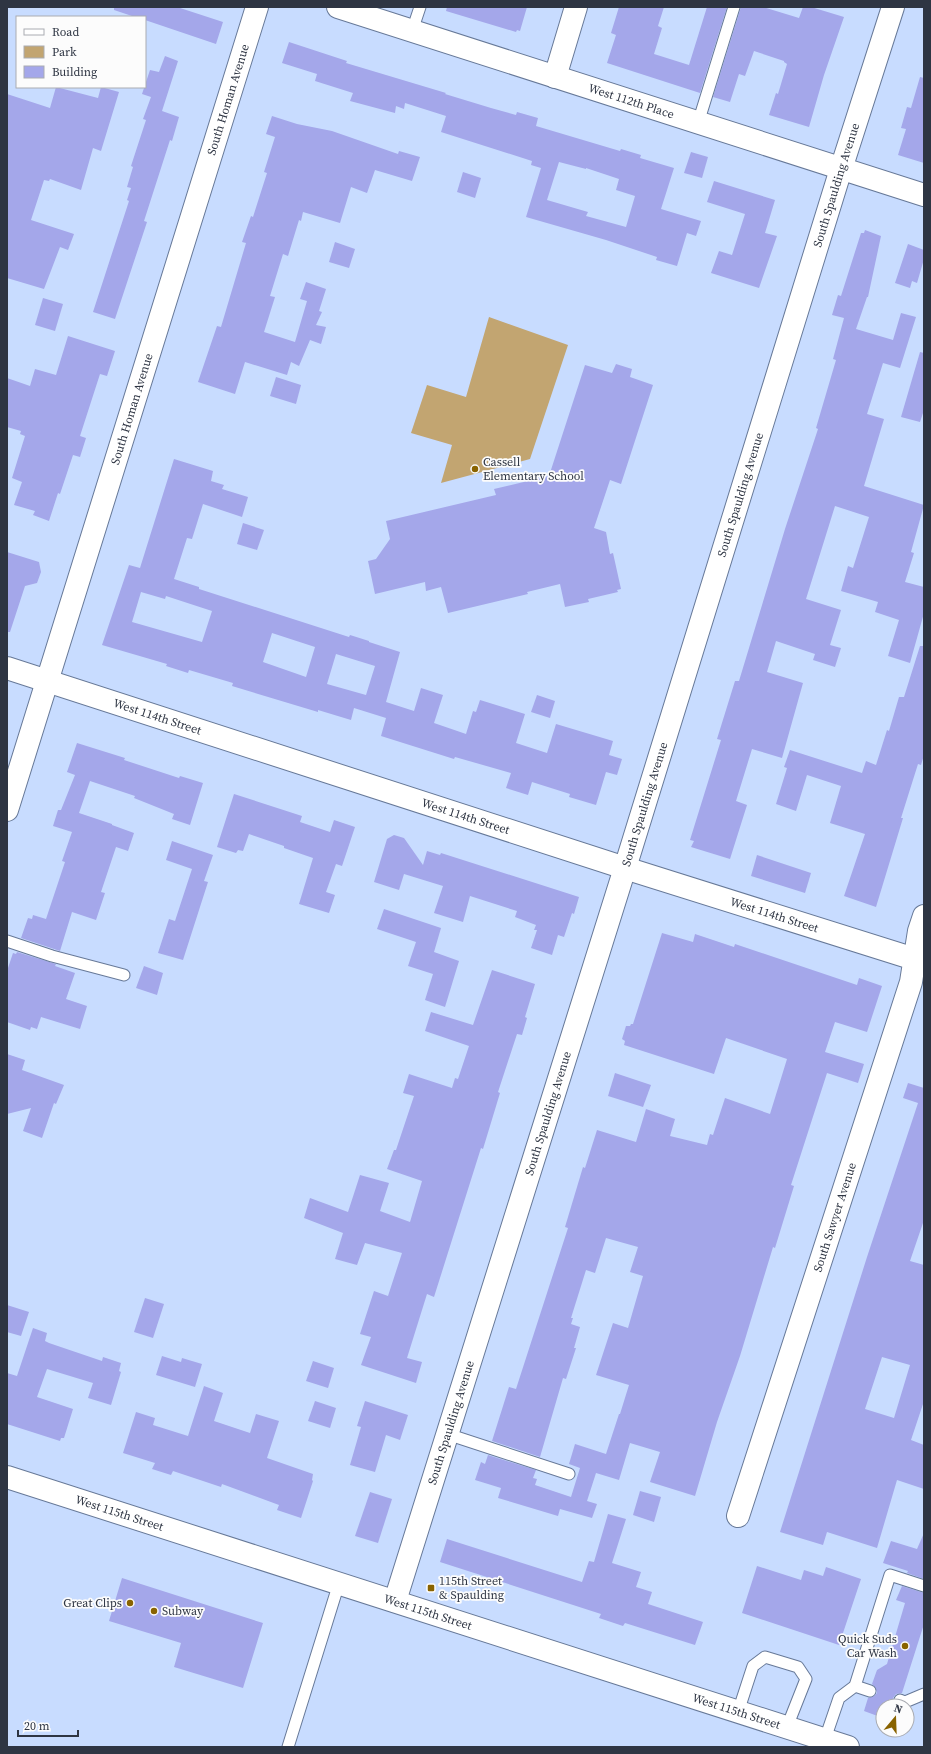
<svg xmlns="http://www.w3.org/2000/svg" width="931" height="1754" font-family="'Source Serif 4',serif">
  <rect width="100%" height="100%" fill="#c8dcff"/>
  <polygon fill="#c2a571" points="489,317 568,345 530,459 441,483 452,445 411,433 427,385 466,397"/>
  <g fill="#a4a7ea" fill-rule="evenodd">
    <polygon points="114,7 177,7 223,22 216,44 145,20 145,17 135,17 114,10"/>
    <polygon points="447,7 527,7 520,31 517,30 516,32 446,11"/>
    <polygon points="619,7 664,7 658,26 662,28 654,54 689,65 707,7 727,7 700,93 607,63 616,35 611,33"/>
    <polygon points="741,7 763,7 799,18 803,7 811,7 844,17 824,75 809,127 769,115 776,93 778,94 787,64 784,62 784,61 754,51 745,76 739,74 730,102 713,97"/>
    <path d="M289,42l58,19 -1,2 100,30 -1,1 46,14 25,7 1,-3 21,6 -2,8 84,25 1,-2 20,6 -1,3 34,10 -13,41 40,12 -5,15 -9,-3 -10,33 -21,-6 1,-3 -51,-17 -80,-23 15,-49 -10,-3 1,-4 -91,-29 5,-16 -41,-13 -1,6 -8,-3 -1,7 -45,-12 3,-8 -38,-12 2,-7 -35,-11zM559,162l27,7v-1l33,11 -3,11 19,6 -9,31 -40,-11 2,-4 -41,-12z"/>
    <polygon points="165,56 178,61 162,111 179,117 172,141 170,140 144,221 147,222 115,319 93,312 129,201 127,200 131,188 127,187 133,167 131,166 146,120 143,119 151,97 142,94 150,70 159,72"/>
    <polygon points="920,77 924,78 924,163 898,155 906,129 901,128 907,107 911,108"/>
    <polygon points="56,87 98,98 101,87 119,92 101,151 93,148 81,190 50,179 49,181 44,180 31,220 74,234 68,250 60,247 44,289 7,278 7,94 50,108"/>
    <polygon points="272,116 297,124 332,131 398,154 399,151 420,157 412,181 375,170 367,193 351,187 340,223 303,212 301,221 299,220 288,256 283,254 270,296 275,297 264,332 295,342 307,301 300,299 306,282 326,289 319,311 322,312 316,325 326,327 321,344 310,340 299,366 291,362 287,375 245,362 235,394 198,382 217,326 221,327 246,243 242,242 251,216 253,217 267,173 264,172 275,137 266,134"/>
    <polygon points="691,152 708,157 702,178 684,173"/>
    <polygon points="463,172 481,178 475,198 457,192"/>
    <polygon points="714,181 775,200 765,233 777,236 759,288 711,273 719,251 732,255 745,214 707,202"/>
    <polygon points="865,230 881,236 868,297 867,297 856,329 893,340 901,313 916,317 900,368 883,363 867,414 884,419 864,486 924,505 911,552 914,553 905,582 924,587 924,613 910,663 888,656 899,620 875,612 878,602 841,591 848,566 853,568 869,517 835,506 806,599 841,610 830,645 841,648 835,667 813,660 815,654 776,641 767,672 803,683 782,758 752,749 736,801 747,805 730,859 691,847 694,841 690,840 721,740 717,739 735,681 739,681 785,529 818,429 816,428 836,360 833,359 844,318 832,315 838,295 841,296 861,233 864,233"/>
    <polygon points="335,242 355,249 349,268 329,262"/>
    <polygon points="908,244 924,250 924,259 917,283 912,281 910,288 895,283"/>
    <polygon points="43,298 63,304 55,331 35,325"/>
    <polygon points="68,336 115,351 107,376 100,374 80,436 86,438 80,457 73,455 60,494 58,493 49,521 33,515 35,511 14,505 22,482 12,478 25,436 20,434 21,431 7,427 7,378 30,386 35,369 56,375"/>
    <polygon points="920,352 924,353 924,410 920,422 901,417"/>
    <polygon points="616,364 632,369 630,377 653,385 621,484 610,480 594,528 606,532 610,554 613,553 621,589 617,590 618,592 588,599 589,602 565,607 560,584 527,592 528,594 448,613 441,587 426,591 425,582 375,594 368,561 376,559 390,539 386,521 496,495 494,489 549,476 585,365 612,373"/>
    <polygon points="276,377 301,385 296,404 270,396"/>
    <path d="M174,459l39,12 -2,10 13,4 -2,4 26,8 -6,20 -39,-13 -11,35 -5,-1 -13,41 25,8v2l150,48 1,-2 19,6v1l31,10 -14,50 28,9 7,-23 22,7 -9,28 32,11 7,-23 3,1 4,-12 45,14 -9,29 31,10 9,-29 57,17 -4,14 13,4 -5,16 -11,-3 -10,33 -27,-8 1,-3 -38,-12 -4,13 -22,-7 5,-15 -56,-16 -1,2 -73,-23 5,-18 -32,-10 -3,12 -33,-10v2l-86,-26 1,-3 -44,-13 -1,3 -22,-7 1,-2 -65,-19 27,-80 11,3zM141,592l24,7 1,-3 46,15 -10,31 -70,-20zM272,633l43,14 -9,30 -43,-15zM336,654l39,12 -9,29 -39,-11z"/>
    <polygon points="243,523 264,530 257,550 237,544"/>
    <polygon points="7,552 39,562 41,572 37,583 25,586 10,632 7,632"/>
    <polygon points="920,646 924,646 924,755 921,765 918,764 901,818 903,818 876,907 844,896 865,834 830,823 841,786 807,775 796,811 776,804 787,768 784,767 790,750 862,773 866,761 876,765 887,730 889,731 899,697 904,697"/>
    <polygon points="537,695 555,701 550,718 531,712"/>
    <polygon points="77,743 125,758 124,760 179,778 180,776 203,783 190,825 172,819 174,814 134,798 135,796 90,781 79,813 112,824 112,825 134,833 128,851 116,847 101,892 105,893 96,920 72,912 60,951 21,938 28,918 32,919 33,915 46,919 65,862 62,861 72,832 53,826 58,810 61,810 75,775 67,772"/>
    <polygon points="234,794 302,816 300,822 330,832 334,820 355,827 342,866 336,864 326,892 335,895 329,913 299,904 313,858 284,848 284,846 249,834 243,851 238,850 236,853 217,847"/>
    <polygon points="394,835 404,838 423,865 427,851 440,855 441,853 579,897 574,914 572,913 564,937 558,935 552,955 531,948 537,930 534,930 536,925 515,917 517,911 470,896 463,922 434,913 443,886 404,874 399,890 374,882 387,839"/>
    <polygon points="172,841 213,855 204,881 208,882 183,960 158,953 169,919 175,921 192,869 166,860"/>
    <polygon points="757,855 811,873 805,893 751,876"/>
    <polygon points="384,909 441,928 434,952 459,961 445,1007 425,1000 433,974 408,966 416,942 377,929"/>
    <polygon points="662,933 693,942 695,934 734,947 735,944 857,985 859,978 882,986 867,1032 835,1022 825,1052 864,1064 858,1083 827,1073 791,1185 794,1186 775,1248 773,1247 740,1356 717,1422 695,1496 650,1482 660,1452 630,1443 619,1480 596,1473 587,1501 597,1504 592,1518 560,1509 558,1516 498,1498 501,1488 475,1480 481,1462 485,1464 488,1455 536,1470 533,1478 537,1479 535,1485 571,1497 580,1468 569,1464 575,1444 606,1454 619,1414 620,1414 629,1385 596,1375 613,1323 628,1328 643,1276 630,1272 638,1247 606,1238 595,1273 586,1270 571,1318 573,1318 571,1324 580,1327 574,1348 576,1348 566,1379 563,1378 540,1457 492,1441 509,1387 516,1389 568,1228 565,1227 583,1167 585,1168 597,1130 636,1142 646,1109 675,1119 670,1136 707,1145 710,1134 713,1135 725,1098 770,1114 787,1059 726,1038 714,1074 624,1045 625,1041 622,1039 626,1026 630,1026 631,1024 633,1024"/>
    <polygon points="17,952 56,964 55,966 75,973 66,999 87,1006 80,1029 41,1017 37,1029 31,1027 30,1030 7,1022 7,971 13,953 16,954"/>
    <polygon points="144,966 163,973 157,995 136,988"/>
    <polygon points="492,970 535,984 525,1017 527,1018 522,1035 517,1034 498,1092 500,1093 483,1149 481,1148 434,1297 427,1294 407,1358 422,1362 416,1383 361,1365 371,1337 360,1334 374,1291 388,1296 402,1253 365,1243 357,1265 335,1259 343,1233 304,1218 310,1198 348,1212 360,1175 389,1183 380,1211 410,1222 422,1181 387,1169 394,1150 396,1150 414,1096 403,1093 409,1074 452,1088 455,1078 458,1079 469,1046 425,1031 431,1012 473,1025"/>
    <polygon points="7,1054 25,1060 22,1070 64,1085 56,1104 54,1103 42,1138 23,1131 31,1108 7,1114"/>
    <polygon points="615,1073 651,1085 643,1107 608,1096"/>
    <path d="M908,1083l16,5v132l-14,41 14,4v136l-13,39 13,5v44l-27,-9 -20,68 -50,-16 -4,13 -43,-13 87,-275 51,-154 -15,-5zM882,1357l28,8 -16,53 -29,-9z"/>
    <polygon points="145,1298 164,1304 153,1338 134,1332"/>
    <polygon points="7,1305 29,1312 21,1336 7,1332"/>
    <polygon points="33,1328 47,1333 45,1341 49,1343 102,1361 103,1357 121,1363 119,1371 121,1372 111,1405 88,1398 93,1383 47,1369 37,1397 73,1409 64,1438 61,1438 60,1441 7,1424 7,1373 17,1376"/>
    <polygon points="162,1356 181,1362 182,1358 202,1364 195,1387 156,1375"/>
    <polygon points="313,1361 334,1368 328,1388 306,1381"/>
    <polygon points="204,1386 223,1393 214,1421 250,1433 256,1414 279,1421 267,1458 313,1474 312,1480 313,1481 301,1518 277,1510 279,1505 222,1484 221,1487 173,1471 171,1475 152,1469 155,1463 123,1453 136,1412 155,1418 153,1425 188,1436"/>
    <polygon points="315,1401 336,1408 330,1428 308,1421"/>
    <polygon points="365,1401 408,1415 400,1440 386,1435 375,1472 350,1465 361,1427 357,1426"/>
    <polygon points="640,1491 661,1497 654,1522 633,1515"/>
    <polygon points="370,1492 392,1499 378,1543 355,1536"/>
    <polygon points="608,1514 626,1519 612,1563 641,1572 636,1587 652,1592 648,1604 703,1622 695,1645 625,1623 623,1626 599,1618 601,1614 440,1562 447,1539 582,1582 589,1561 594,1562"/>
    <polygon points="924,1533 924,1579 907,1573 908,1571 883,1563 891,1541 917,1549"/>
    <polygon points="757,1566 801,1580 804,1570 823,1576 826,1567 861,1579 839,1645 742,1613"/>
    <polygon points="122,1578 263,1623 243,1688 174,1667 181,1643 109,1621"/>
    <polygon points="902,1586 924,1593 924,1624 902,1693 896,1694 893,1698 893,1701 897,1706 883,1706 883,1718 864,1711 868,1698 874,1696 877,1693 875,1687 872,1684 877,1670 887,1664 905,1603 896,1600"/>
  </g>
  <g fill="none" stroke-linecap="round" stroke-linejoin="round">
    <g stroke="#677998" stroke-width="13">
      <g id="service">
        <polyline points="412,31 420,7"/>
        <polyline points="698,123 734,7"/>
        <polyline points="7,941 52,956 124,975"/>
        <polyline points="447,1434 569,1474"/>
        <polyline points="855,1686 870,1691"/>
        <polyline points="900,1700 905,1702 924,1694"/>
        <polyline points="738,1712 753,1666 765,1657 798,1667 806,1679 787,1727"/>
        <polyline points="825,1739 839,1698 855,1686 890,1575 924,1586"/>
        <polyline points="288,1747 339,1583"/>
      </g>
    </g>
    <g stroke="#677998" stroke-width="24">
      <g id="minor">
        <path id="s1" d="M338,7l586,188"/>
        <polyline points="555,77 576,7"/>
        <path id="s2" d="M7,668l618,200 299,94"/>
        <path id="s3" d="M7,810l250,-803"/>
        <path id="s4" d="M738,1516l173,-534 8,-51 5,-15"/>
        <path id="s5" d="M395,1601l230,-733 216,-699 52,-162"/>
      </g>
    </g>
    <g stroke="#677998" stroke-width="24">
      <g id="tertiary">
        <path id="s6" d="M7,1477l841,270"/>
      </g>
    </g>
    <use href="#service" stroke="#fff" stroke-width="11"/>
    <use href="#minor" stroke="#fff" stroke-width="22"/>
    <use href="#tertiary" stroke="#fff" stroke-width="22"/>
  </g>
  <g fill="#896300" stroke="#fcfcfc" stroke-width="1.5">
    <circle cx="475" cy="469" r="4"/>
    <rect x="427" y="1584" width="8" height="8" rx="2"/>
    <circle cx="130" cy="1603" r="4"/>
    <circle cx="154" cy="1611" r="4"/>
    <circle cx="905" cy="1646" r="4"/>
  </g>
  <g text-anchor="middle" stroke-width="3.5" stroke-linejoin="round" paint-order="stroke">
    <g font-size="12" fill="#2e3543" stroke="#fcfcfc">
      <text dy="4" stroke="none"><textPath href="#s3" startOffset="744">South Homan Avenue</textPath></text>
      <text dy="4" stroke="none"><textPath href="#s1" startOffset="308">West 112th Place</textPath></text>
      <text dy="4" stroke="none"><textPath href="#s5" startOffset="1483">South Spaulding Avenue</textPath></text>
      <text dy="4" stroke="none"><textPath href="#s3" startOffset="420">South Homan Avenue</textPath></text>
      <text dy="4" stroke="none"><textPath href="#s5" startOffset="1159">South Spaulding Avenue</textPath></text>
      <text dy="4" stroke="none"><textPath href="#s2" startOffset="158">West 114th Street</textPath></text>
      <text dy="4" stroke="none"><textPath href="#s5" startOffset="835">South Spaulding Avenue</textPath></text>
      <text dy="4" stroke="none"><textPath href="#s2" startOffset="482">West 114th Street</textPath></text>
      <text dy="4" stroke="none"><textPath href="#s2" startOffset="806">West 114th Street</textPath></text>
      <text dy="4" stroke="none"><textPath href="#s5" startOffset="511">South Spaulding Avenue</textPath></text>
      <text dy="4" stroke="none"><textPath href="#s4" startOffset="314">South Sawyer Avenue</textPath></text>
      <text dy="4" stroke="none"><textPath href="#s5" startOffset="187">South Spaulding Avenue</textPath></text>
      <text dy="4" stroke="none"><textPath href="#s6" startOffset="118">West 115th Street</textPath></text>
      <text dy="4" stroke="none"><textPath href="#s6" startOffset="442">West 115th Street</textPath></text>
      <text dy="4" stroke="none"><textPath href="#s6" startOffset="766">West 115th Street</textPath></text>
    </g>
    <g font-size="12" fill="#2e3543" stroke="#fcfcfc" text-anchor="start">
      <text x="483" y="466">Cassell<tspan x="483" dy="14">Elementary School</tspan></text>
      <text x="439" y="1585">115th Street<tspan x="439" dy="14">&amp; Spaulding</tspan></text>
      <text x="122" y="1607" text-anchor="end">Great Clips</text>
      <text x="162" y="1615">Subway</text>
      <text x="897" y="1643" text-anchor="end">Quick Suds<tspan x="897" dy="14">Car Wash</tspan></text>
    </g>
  </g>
  <rect width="931" height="1754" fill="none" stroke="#2e3543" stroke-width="16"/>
  <rect x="16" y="16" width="130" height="72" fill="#fcfcfc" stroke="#aaacb2"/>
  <rect x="24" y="29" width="20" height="6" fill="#ffffff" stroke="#aaacb2"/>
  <text x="52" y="36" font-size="12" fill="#2e3543">Road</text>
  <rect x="24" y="46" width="20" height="12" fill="#c2a571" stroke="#aaacb2"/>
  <text x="52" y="56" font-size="12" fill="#2e3543">Park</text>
  <rect x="24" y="66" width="20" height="12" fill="#a4a7ea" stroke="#aaacb2"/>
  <text x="52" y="76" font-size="12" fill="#2e3543">Building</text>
  <g transform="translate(895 1718) rotate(19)"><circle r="19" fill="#fcfcfc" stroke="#aaacb2"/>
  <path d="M0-3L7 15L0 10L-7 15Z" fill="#896300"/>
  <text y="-6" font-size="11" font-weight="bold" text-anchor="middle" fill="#2e3543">N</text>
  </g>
  <path d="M18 1730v6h60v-6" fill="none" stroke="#2e3543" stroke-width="2"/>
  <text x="24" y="1730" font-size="12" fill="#2e3543" stroke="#fcfcfc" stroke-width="3" paint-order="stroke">20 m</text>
</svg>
